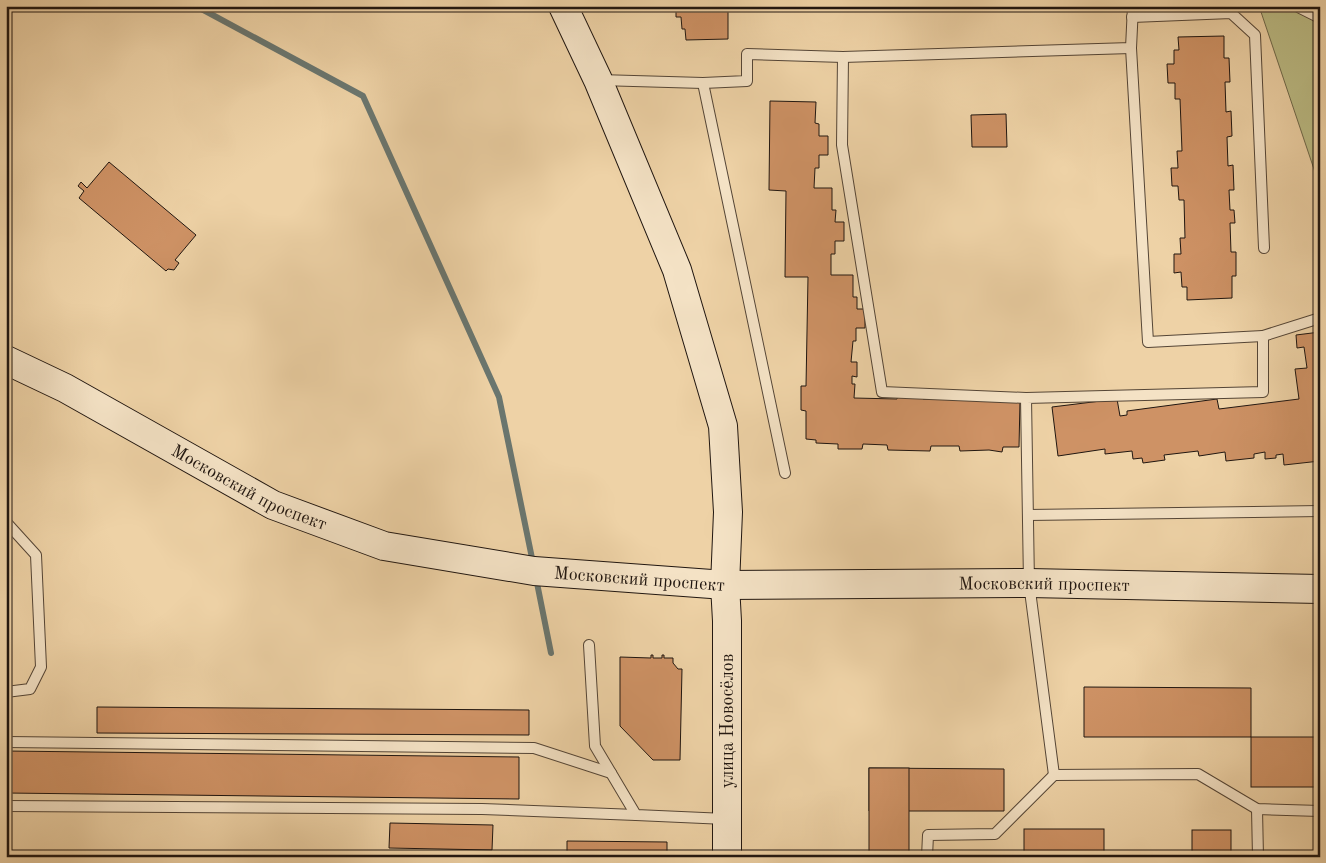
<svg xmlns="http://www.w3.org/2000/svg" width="1326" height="863" font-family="'Old Standard TT',serif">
  <rect width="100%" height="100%" fill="#eed2a6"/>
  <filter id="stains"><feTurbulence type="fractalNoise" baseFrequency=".004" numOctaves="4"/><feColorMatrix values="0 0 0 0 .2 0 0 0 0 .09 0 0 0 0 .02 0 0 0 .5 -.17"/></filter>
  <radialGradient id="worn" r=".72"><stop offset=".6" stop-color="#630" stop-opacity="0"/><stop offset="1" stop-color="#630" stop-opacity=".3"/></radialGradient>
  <polygon fill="#bbbb84" stroke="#6e684a" points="1259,6 1320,6 1320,187"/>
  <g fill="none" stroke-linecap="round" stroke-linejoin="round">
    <g stroke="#6a766f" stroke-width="6">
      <polyline points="196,6 363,96 499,397 533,563"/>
      <polyline points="536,578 551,653"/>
    </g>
  </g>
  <g fill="#ce9265" stroke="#201610">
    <polygon points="676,6 744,6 728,7 728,39 686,40 685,29 682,29 681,17 676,17"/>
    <polygon points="1224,36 1224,58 1229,58 1230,82 1225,82 1226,112 1231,111 1232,136 1227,137 1228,166 1233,165 1234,190 1229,190 1230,210 1234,210 1235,223 1230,223 1231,252 1236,252 1236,276 1232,276 1232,298 1187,300 1187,287 1182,287 1181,272 1174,273 1174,254 1181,254 1180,238 1185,238 1184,200 1179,200 1178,186 1172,186 1171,168 1178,168 1177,151 1182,151 1180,99 1175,99 1175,83 1168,83 1167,64 1174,64 1174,50 1179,50 1178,37"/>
    <polygon points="770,101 816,102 815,123 819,124 819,136 828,136 828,155 819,155 819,168 815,168 814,188 832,188 832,210 836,210 835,222 844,222 844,241 835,241 835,254 831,254 831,275 853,275 853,297 857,297 857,309 865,309 865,328 856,328 856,341 853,341 851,362 857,362 857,377 852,376 852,384 855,384 854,398 897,399 898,394 922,394 923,399 1020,401 1019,447 1003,447 1002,452 989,450 960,451 959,446 931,446 930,451 888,450 887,445 863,444 862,449 838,449 838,444 816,443 816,440 806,439 806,411 801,410 801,386 806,386 808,277 785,277 786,191 769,190"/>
    <polygon points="1006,114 1007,147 972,147 971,115"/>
    <polygon points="109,162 196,235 175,260 179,263 174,270 168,269 166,271 79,198 84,191 78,186 81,182 87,188"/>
    <polygon points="1320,332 1320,461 1284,465 1283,454 1276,455 1276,458 1265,459 1265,452 1254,454 1254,458 1226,461 1225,452 1199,456 1198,451 1164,455 1165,460 1143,463 1142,458 1133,459 1132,451 1105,454 1105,449 1058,456 1052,407 1117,399 1120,416 1127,415 1127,411 1217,399 1219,409 1299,399 1295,369 1307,368 1304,347 1297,348 1296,335"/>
    <polygon points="6,549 8,550 9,641 6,641"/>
    <polygon points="651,655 653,655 653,658 662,658 662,655 664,655 664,658 673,658 673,663 678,669 682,669 680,760 653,760 620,726 620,657 651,658"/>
    <polygon points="1084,687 1251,688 1251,737 1084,737"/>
    <polygon points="97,707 529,710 529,735 97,733"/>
    <rect x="1251" y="737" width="69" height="50"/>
    <polygon points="6,751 519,757 519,799 6,793"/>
    <polygon points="869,768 1004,769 1004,811 869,811"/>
    <rect x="869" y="768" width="40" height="89"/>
    <polygon points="390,823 493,825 492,850 389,848"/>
    <rect x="1024" y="829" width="80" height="28"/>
    <rect x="1192" y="830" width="39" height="27"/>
    <polygon points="567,841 667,842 667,857 567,857"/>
  </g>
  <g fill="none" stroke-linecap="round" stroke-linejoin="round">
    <g stroke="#544536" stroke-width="12">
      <g id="lane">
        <polyline points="1300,6 1300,8 1320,18"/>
        <polyline points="1132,17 1231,13 1255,35 1264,248"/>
        <polyline points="1131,48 1148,342 1263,336"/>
        <polyline points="843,57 842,145 882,392 1026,398"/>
        <polyline points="599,80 703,83 747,81 747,54 843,57 1131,48 1133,6"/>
        <polyline points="703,83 785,473"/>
        <polyline points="1320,318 1263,336 1263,392 1026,398 1029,583 1054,775 1198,774 1257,809 1320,811"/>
        <polyline points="1028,515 1320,511"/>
        <polyline points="6,522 36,555 41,667 30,689 6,692"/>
        <polyline points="589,645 595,746 636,815 726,819"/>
        <polyline points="6,742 534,748 611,773"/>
        <polyline points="6,806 482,809 636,815"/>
        <polyline points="1257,809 1258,857"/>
        <polyline points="927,857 928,835 995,834 1054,775"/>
      </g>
    </g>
    <g stroke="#201610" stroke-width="30">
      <g id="secondary">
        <polyline points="563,6 598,80 677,270 723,426 728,512 725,585 727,621 727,857"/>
        <path id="s1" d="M6,360l59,28 208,117 111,41 150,25 191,14 304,-2 291,6"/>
      </g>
    </g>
    <use href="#lane" stroke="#f4e2c5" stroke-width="10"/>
    <use href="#secondary" stroke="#f4e2c5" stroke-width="28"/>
  </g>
  <g text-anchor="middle" stroke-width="4.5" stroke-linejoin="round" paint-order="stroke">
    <g font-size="18" fill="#201610" stroke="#f4e2c5">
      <text dy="6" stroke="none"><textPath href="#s1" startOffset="275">Московский проспект</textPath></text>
      <text dy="6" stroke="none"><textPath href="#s1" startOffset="680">Московский проспект</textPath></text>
      <text dy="6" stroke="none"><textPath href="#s1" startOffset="1085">Московский проспект</textPath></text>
      <text transform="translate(727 721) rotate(-90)" y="6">улица Новосёлов</text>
    </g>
  </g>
  <rect width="1326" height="863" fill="none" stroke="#eed2a6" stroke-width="25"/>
  <rect x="8" y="8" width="1311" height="848" fill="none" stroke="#201610" stroke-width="2.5"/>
  <rect x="12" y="12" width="1301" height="838" fill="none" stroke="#201610"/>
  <rect width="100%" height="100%" filter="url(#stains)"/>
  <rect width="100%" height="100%" fill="url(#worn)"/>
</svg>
